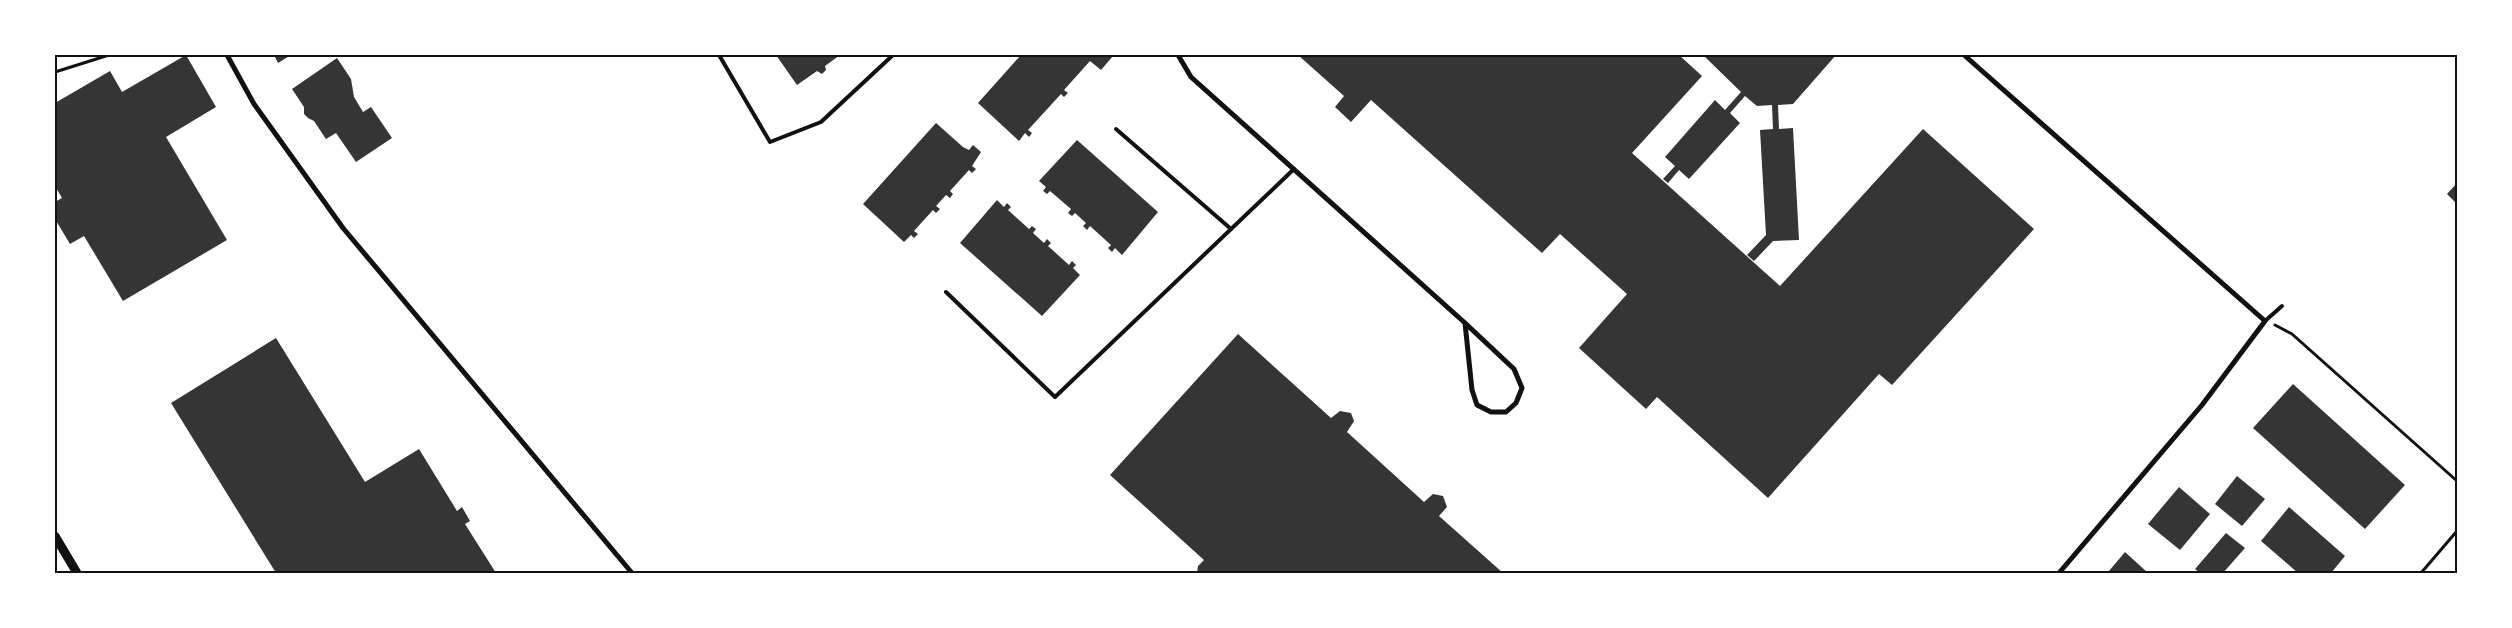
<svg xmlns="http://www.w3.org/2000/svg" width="2512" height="628" font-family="'Roboto Serif',serif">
  <rect width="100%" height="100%" fill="#fff"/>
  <g fill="#353535">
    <polygon points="186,55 216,107 166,137 227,240 123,301 84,236 70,244 55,219 55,202 62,198 55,186 55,103 110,71 122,92"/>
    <polygon points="274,55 291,55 278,63"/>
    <polygon points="776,55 840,55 825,66 826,70 822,74 817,71 797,85"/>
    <polygon points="1021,55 1111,55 1113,56 1101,70 1090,61 1064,90 1068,93 1064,97 1061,94 1028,130 1032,133 1029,137 1025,133 1019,141 978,103"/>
    <polygon points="1298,55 1679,55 1702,76 1632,153 1780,286 1923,129 2034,229 1892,385 1879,374 1768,498 1657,397 1646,409 1579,348 1627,294 1560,234 1542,253 1371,100 1351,122 1335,107 1344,96"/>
    <polygon points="1703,55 1836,55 1793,104 1778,105 1779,129 1793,128 1799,240 1773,241 1754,261 1747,255 1766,235 1760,130 1773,129 1772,105 1757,106 1745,96 1730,113 1740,123 1689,179 1679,170 1668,183 1663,179 1675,166 1665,157 1715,100 1725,110 1741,92"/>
    <polygon points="337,58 351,79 354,97 363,112 371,107 392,138 356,162 336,133 326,139 314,121 308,118 304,114 304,107 292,89"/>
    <polygon points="936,123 963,147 969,150 973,145 981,152 972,166 976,169 972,173 969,170 950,191 953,194 950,198 946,195 936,206 940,209 936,213 933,210 914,231 918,234 914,238 911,235 904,242 863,204"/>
    <polygon points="1077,140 1158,212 1122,255 1115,248 1112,252 1108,248 1111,245 1090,226 1087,230 1083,226 1086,223 1075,213 1072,216 1068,213 1071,209 1050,191 1047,194 1043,191 1046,187 1039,181"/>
    <polygon points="2457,183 2457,204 2447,194"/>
    <polygon points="997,200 1004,207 1007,203 1011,207 1008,210 1029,229 1032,226 1036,229 1033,233 1044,243 1047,239 1051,243 1048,246 1069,265 1072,261 1076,265 1073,268 1080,275 1042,316 960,243"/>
    <polygon points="1238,334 1331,418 1340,411 1351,413 1354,421 1347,432 1424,502 1433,494 1443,496 1447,507 1439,516 1503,573 1197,573 1198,566 1204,560 1110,475"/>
    <polygon points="276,338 365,482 419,449 457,511 462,507 470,521 465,524 496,573 276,573 171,403"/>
    <polygon points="2293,384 2405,485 2365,529 2253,428"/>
    <polygon points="2237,476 2265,499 2242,526 2215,504"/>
    <polygon points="2179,487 2210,514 2180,550 2148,524"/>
    <polygon points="2289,507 2345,556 2331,573 2298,573 2261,541"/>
    <polygon points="2226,533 2245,548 2223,573 2200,573 2195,569"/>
    <polygon points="2125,552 2148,573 2111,573 2109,571"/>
  </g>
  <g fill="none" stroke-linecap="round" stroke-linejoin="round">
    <g stroke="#111" stroke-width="3">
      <polyline points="55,72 109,55"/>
      <polyline points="2275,325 2292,334 2457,481"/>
      <polyline points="2421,573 2457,531"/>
    </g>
    <g stroke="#111" stroke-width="4">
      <polyline points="719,55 770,142 821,122 893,55"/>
      <polyline points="1116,129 1231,229"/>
      <polyline points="946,292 1055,397 1294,169"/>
      <polyline points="2265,321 2282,306"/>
    </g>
    <g stroke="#111" stroke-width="5">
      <polyline points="227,55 254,104 343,228 632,573"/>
      <polyline points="1178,55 1191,77 1465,323 1514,369 1522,388 1516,403 1506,412 1491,412 1477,405 1472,390 1465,323"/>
      <polyline points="1964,55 2265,321 2202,405 2059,573"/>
    </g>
    <polyline stroke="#111" stroke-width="9" points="55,536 77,573"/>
  </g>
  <rect width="2512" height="628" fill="none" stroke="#ffffff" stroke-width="112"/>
  <rect x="56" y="56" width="2400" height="516" fill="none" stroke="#111" stroke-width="2"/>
</svg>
